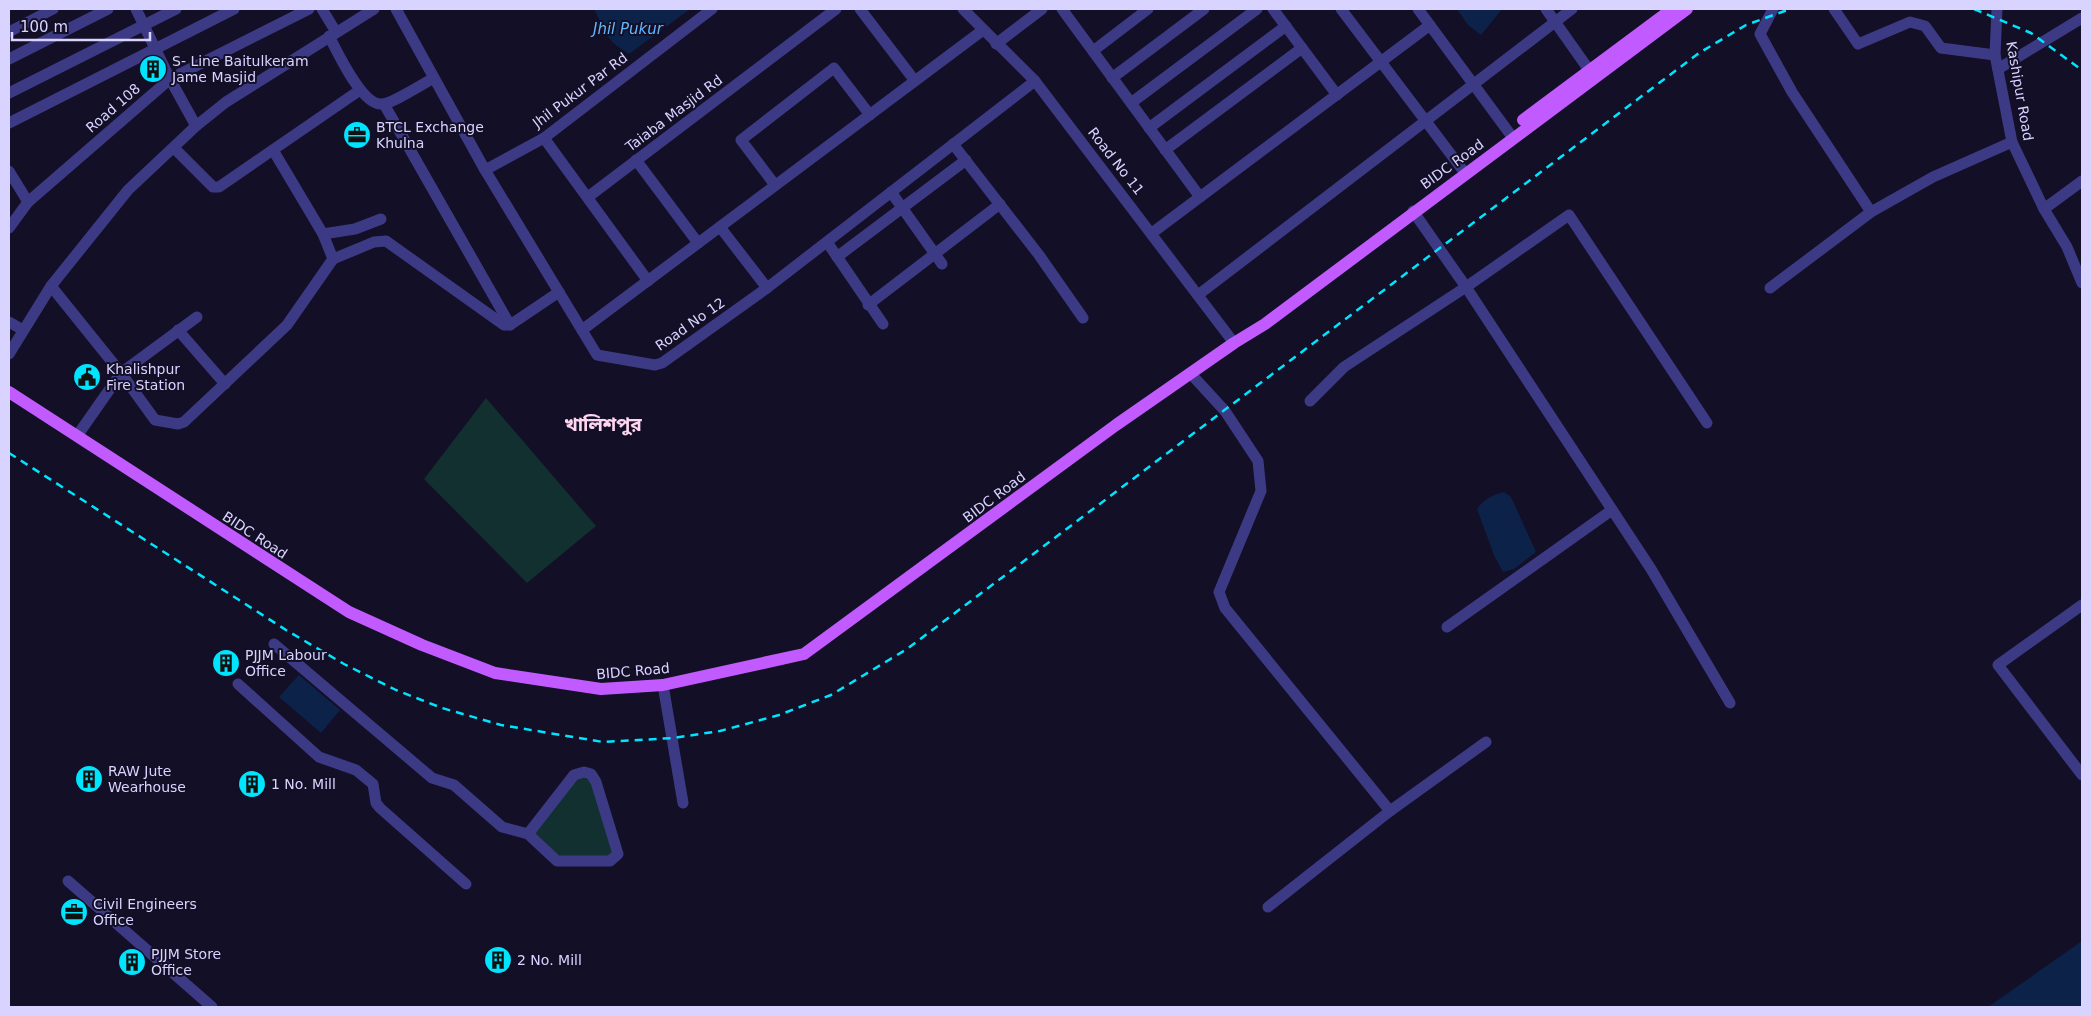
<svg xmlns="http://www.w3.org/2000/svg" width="2091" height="1016" font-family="'DejaVu Sans','Noto Sans Bengali',sans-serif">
  <rect width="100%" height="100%" fill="#130f26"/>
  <g fill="#12302f">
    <polygon points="486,398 596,526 527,583 424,479"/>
    <polygon points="591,774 616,856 561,862 528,834 574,775"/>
  </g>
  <g fill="#0c2248">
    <path d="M594,9h96l-61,45c-25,-15 -23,-22 -35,-45z"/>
    <polygon points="1457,9 1502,9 1481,35 1468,25"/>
    <path d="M1504,492l7,5 25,55 -22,17 -11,3 -9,-17 -17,-46c7,-10 15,-14 27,-17z"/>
    <polygon points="299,675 340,710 321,733 279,697"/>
    <polygon points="2082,941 2082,1007 1988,1007"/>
  </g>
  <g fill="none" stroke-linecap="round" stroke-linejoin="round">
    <g stroke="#3d3a85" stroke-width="11">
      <polyline points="136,9 170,79 196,126"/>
      <polyline points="322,9 336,32"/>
      <polyline points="396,9 485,170 597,355 655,365 662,363 767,288 1035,81"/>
      <polyline points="860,9 915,81"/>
      <polyline points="963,9 1035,81 1234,343"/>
      <polyline points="1062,9 1200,197"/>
      <polyline points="1273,9 1337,95"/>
      <polyline points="1341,9 1465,173"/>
      <polyline points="1418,9 1513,138"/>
      <polyline points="1546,9 1594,77"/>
      <polyline points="1773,9 1760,34 1792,92 1871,212"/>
      <polyline points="1834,9 1858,44 1910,22 1925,26 1941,48 1995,55"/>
      <polyline points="1997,9 1995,55 2012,142 2044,209 2067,247 2082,283"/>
      <polyline points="9,32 53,9"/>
      <path d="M329,36c9,17 33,70 53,68 10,0 42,-21 52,-26"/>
      <polyline points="996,44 1042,9"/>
      <polyline points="1093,51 1148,9"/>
      <polyline points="9,59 108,9"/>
      <polyline points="1998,69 2082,18"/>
      <polyline points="1112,78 1204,9"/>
      <polyline points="9,93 176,9"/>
      <polyline points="1131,103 1257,9"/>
      <polyline points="384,104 510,325 559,292"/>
      <polyline points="9,123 234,9"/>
      <polyline points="1149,128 1286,26"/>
      <polyline points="544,138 648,281"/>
      <polyline points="953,144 1039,255 1083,318"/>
      <polyline points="174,148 213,187 219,187 360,90"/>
      <polyline points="1165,150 1302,48"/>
      <polyline points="636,160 698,243"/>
      <polyline points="485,170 544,138 712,9"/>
      <polyline points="9,171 28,202"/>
      <polyline points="775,185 741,140 834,68 870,115"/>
      <polyline points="891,192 942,264"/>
      <polyline points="588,197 836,9"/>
      <polyline points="2044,209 2082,181"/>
      <polyline points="1413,211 1466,287 1651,569 1730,703"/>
      <polyline points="720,227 767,288"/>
      <polyline points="9,228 28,202 170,79 309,9"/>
      <polyline points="1152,233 1430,25"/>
      <polyline points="323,234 355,229 381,219"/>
      <polyline points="827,242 883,324"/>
      <polyline points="837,257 966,160"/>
      <polyline points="333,259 374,242 386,241 504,325 510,325"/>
      <polyline points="51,286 121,373 155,420 178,424 184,422 287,325 333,259 323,234 273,150"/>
      <polyline points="1770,288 1871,212 1933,177 2012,142"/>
      <polyline points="1198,295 1572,9"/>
      <polyline points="868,305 1000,204"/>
      <polyline points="9,322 23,330"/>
      <polyline points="178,330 225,384"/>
      <polyline points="582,330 983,30"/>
      <polyline points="9,354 51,286 128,190 196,126 226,102 374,9"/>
      <polyline points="1191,374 1225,411 1258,461 1261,491 1219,592 1225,608 1390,811"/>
      <polyline points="1310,401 1344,367 1466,287 1569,215 1707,423"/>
      <polyline points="77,436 121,373 197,317"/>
      <polyline points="2082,605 1998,665 2082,775"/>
      <polyline points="1447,627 1612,510"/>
      <polyline points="274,644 432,778 454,785 502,827 528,834 557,861 610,861 618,854 596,782 591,774 584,772 574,775 528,834"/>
      <polyline points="238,684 319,757 356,770 373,784 376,803 380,808 466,884"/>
      <polyline points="663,685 683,803"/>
      <polyline points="68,881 212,1007"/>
      <polyline points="1268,907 1390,811 1486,742"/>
    </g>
    <g stroke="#c25bff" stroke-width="12">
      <polyline points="1523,120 1672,9"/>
      <polyline points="9,392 349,612 422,645 495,673 601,689 663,685 804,654 1116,425 1234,343 1265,324 1687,9"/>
    </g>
    <g stroke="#00e5ff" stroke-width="2.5" stroke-dasharray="8 6" stroke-linecap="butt">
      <polyline points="1974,9 2031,33 2082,70"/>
      <polyline points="9,453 286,630 344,664 396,690 442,708 501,725 603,742 673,738 720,731 779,715 831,695 907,649 1699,53 1746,25 1790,9"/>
    </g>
  </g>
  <defs>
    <g id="building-disc" transform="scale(1.4375)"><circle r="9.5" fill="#00e5ff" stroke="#130f26"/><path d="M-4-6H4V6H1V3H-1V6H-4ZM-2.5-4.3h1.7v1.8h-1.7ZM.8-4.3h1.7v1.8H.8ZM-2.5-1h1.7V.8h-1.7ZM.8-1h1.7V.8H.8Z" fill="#111"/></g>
    <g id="office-disc" transform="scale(1.4375)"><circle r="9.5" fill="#00e5ff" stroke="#130f26"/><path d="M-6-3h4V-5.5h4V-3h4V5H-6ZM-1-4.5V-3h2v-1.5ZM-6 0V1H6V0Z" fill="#111"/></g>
    <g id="civic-disc" transform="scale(1.4375)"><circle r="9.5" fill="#00e5ff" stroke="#130f26"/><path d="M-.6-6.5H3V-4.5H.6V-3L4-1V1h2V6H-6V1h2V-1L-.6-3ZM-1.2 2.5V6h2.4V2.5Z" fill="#111"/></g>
  </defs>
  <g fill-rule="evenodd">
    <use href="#building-disc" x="153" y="69"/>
    <use href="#office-disc" x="357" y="135"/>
    <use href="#civic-disc" x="87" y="377"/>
    <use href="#building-disc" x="226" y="663"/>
    <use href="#building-disc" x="89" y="779"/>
    <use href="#building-disc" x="252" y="784"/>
    <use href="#office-disc" x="74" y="912"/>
    <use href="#building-disc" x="498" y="960"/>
    <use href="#building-disc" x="132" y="962"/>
  </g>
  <g text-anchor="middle" stroke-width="4" stroke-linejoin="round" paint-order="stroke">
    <g font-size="14" fill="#d9d4ff" stroke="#130f26" text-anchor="start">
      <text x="172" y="66">S- Line Baitulkeram<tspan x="172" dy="16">Jame Masjid</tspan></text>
      <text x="376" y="132">BTCL Exchange<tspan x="376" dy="16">Khulna</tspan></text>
      <text x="106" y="374">Khalishpur<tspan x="106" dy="16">Fire Station</tspan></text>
      <text x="245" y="660">PJJM Labour<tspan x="245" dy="16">Office</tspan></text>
      <text x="108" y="776">RAW Jute<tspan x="108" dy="16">Wearhouse</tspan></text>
      <text x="271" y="789">1 No. Mill</text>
      <text x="93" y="909">Civil Engineers<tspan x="93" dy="16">Office</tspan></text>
      <text x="151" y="959">PJJM Store<tspan x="151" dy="16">Office</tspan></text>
      <text x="517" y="965">2 No. Mill</text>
    </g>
    <g font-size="14" fill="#d9d4ff" stroke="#130f26">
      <text transform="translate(580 90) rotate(-37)" y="5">Jhil Pukur Par Rd</text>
      <text transform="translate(2020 91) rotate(80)" y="5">Kashipur Road</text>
      <text transform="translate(113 108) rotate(-41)" y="5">Road 108</text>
      <text transform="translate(674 113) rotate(-37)" y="5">Taiaba Masjid Rd</text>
      <text transform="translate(1116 161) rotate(52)" y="5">Road No 11</text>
      <text transform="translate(1452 164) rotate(-36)" y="5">BIDC Road</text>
      <text transform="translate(690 324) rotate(-35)" y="5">Road No 12</text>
      <text transform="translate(994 497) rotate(-37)" y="5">BIDC Road</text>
      <text transform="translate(255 535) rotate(33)" y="5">BIDC Road</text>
      <text transform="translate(633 671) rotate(-5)" y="5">BIDC Road</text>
    </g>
    <g font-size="15" font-style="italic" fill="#62b6ff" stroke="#130f26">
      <text x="628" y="34">Jhil Pukur</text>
    </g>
    <g font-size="19" font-weight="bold" fill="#ffd6f0" stroke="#130f26">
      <text x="603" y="431">খালিশপুর</text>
    </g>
  </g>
  <rect width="2091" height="1016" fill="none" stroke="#d9d4ff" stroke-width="20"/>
  <path d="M12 32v8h138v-8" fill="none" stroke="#d9d4ff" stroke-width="2.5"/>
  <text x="20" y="32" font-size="15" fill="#d9d4ff" stroke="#130f26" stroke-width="4" paint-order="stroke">100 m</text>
</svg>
